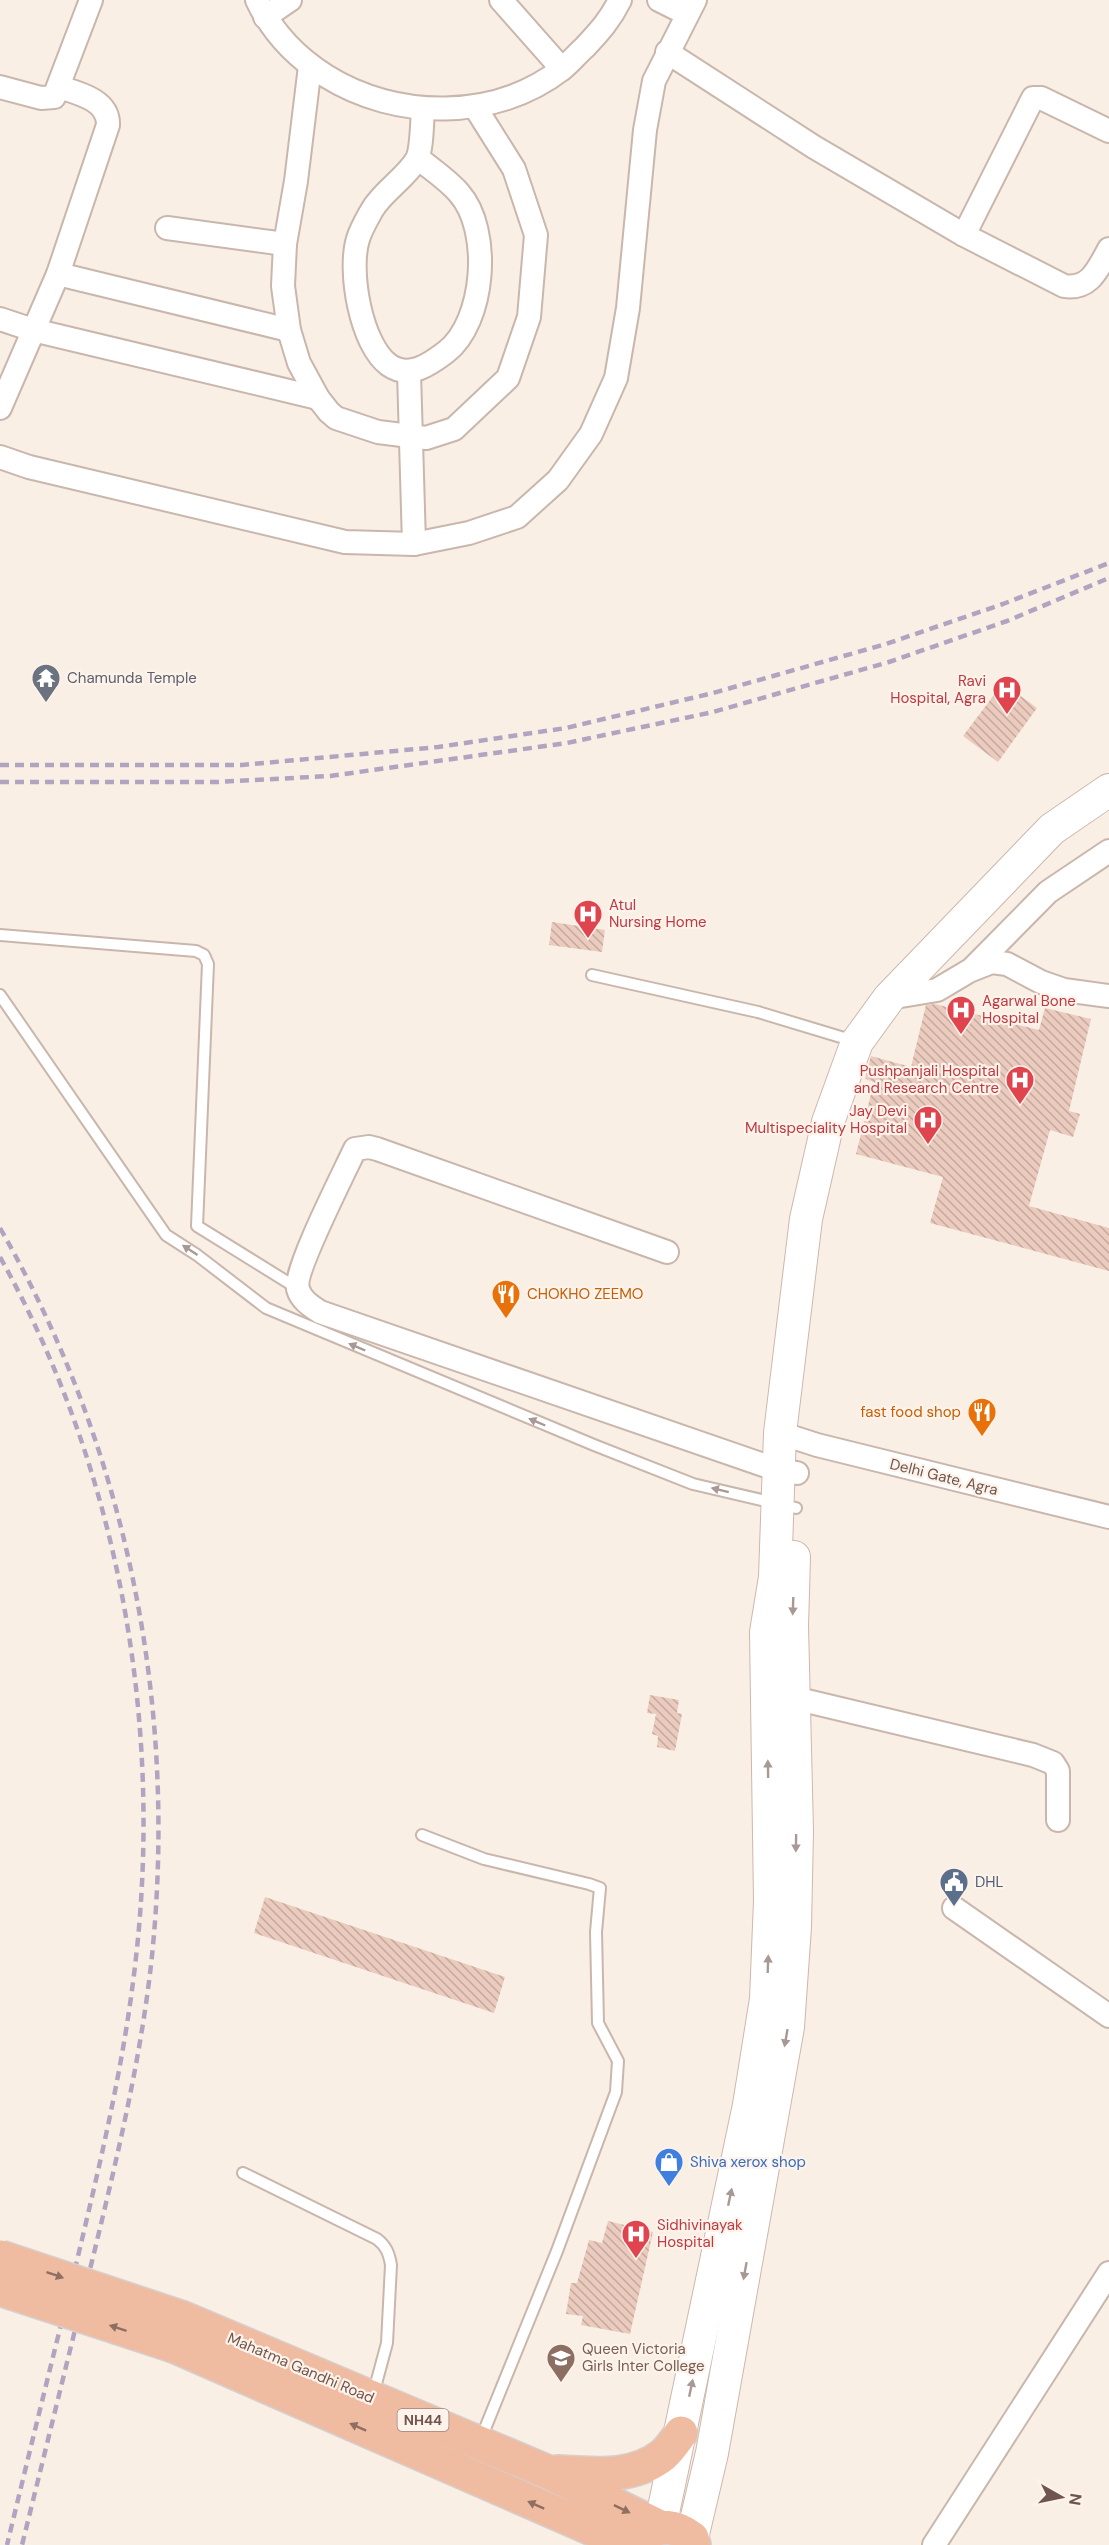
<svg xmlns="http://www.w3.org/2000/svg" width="1109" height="2545" font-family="'DM Sans',sans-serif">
  <defs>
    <pattern id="building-back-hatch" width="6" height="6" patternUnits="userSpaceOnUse" patternTransform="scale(1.5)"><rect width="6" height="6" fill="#eccbbf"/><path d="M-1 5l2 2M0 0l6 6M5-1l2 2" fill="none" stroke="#c3a89d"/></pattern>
  </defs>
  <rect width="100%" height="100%" fill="#f9efe4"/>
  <g fill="url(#building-back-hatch)">
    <polygon points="1003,683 1037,708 998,762 963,736"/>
    <polygon points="552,922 605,930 602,952 549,945"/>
    <polygon points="935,1004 1039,1030 1045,1008 1091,1019 1069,1111 1080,1114 1073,1137 1050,1130 1029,1206 1109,1228 1109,1271 930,1223 943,1177 856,1154 874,1082 865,1079 871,1056 911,1067 926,1005"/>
    <polygon points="650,1695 679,1700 677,1713 682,1714 675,1751 657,1747 658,1736 652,1734 656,1714 647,1713"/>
    <polygon points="265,1897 505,1977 494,2013 254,1933"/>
    <polygon points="608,2221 653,2232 630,2334 581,2325 583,2316 566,2314 571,2283 577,2283 589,2240 602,2243"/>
  </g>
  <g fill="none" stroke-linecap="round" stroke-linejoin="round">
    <g stroke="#c9b6ac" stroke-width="14">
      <g id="service">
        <polyline points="0,935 196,951 204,955 208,964 197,1226 297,1288"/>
        <polyline points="592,975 758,1012 854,1041"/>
        <polyline points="0,995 166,1235 197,1255 266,1308 594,1445 693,1484 796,1508"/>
        <polyline points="422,1835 484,1859 589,1884 600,1888 596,1932 598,2023 618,2061 616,2092 557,2251 480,2441"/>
        <path d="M243,2173l134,66c9,7 12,14 14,26l-4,78 -14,52"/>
      </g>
    </g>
    <g stroke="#c9b6ac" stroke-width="26">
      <g id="minor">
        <path d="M257,0c15,32 39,57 69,76 70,44 169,45 236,-7 8,-6 15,-15 23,-22 15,-16 25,-27 35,-47"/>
        <polyline points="501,0 562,69"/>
        <polyline points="659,0 687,14"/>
        <polyline points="265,17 290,0"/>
        <path d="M667,52l147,95 150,88 100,51c26,4 34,-17 45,-37"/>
        <polyline points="310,66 296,181 285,244 283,286 289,330 299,363 318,398 329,412 336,418 378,432 426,438 454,429 508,378 529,317 536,235 514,169 475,107"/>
        <polyline points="0,87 41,98 54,97 91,0"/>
        <path d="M418,158c13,11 30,22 41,35 33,37 26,129 -13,159 -17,13 -37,27 -57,13 -28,-20 -41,-94 -31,-126 3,-10 9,-20 14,-29 11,-19 34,-32 45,-51 5,-10 5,-38 6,-50"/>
        <polyline points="167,228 285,244"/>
        <polyline points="964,235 1033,98 1041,98 1109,131"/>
        <polyline points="58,274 289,330"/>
        <polyline points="0,319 33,330 318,398"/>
        <polyline points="409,372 414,544"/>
        <path d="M0,408l58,-134 50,-149c1,-25 -30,-32 -49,-38"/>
        <polyline points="0,457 29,467 345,542 414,544 469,533 517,517 558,480 591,434 616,378 628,308 645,130 654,81 695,0"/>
        <polyline points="973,968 1048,892 1109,851"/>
        <polyline points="889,998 937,990 969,971 992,962 1007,964 1041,982 1064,990 1109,996"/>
        <path d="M667,1252l-290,-103 -8,-2 -14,2c-10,22 -62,123 -57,140 3,11 13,17 22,23l458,158 19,3"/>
        <polyline points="780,1433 817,1445 1109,1517"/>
        <polyline points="779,1697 794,1698 1033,1755 1053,1763 1058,1771 1058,1820"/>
        <polyline points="954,1908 1109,2016"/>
        <polyline points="934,2545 1109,2273"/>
      </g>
    </g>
    <g stroke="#ceb7ad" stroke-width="34">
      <g id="secondary">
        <polyline points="660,2527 749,2105 766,1999 770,1901 766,1632 775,1577 780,1433 806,1219 828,1122 857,1042 889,998 1052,829 1109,790"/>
        <polyline points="692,2538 712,2453 788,2027 795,1927 797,1831 792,1626 794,1557"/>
      </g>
    </g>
    <g stroke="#d7cfcd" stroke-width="36">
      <g id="trunk">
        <polyline points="183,2318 548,2472 660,2527"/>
        <polyline points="174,2346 629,2545"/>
        <path d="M558,2472c36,2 75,7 105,-17 7,-6 13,-15 18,-22"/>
        <path d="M644,2538c15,-16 32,-12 48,0l2,7"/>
      </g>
    </g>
    <use href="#service" stroke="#fff" stroke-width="10"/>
    <use href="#minor" stroke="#fff" stroke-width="22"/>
    <use href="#secondary" stroke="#fff" stroke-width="32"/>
    <use href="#trunk" stroke="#efbca2" stroke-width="33"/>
    <g stroke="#b1a4c1" stroke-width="4.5" stroke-dasharray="9 6" stroke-linecap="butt">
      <polyline points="0,765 242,765 438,747 566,728 713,693 886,644 1003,604 1109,563"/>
      <polyline points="0,782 217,782 330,776 567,743 713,712 889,662 1007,621 1109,578"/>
      <path d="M0,1228c128,223 179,482 151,737 -11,97 -34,193 -57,288 -24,97 -48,195 -72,292"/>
      <path d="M0,1257c119,213 164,467 135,709 -12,104 -37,206 -61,307 -23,91 -45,181 -67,272"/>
    </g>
    <g stroke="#d7cfcd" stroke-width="36" stroke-linecap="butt">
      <g id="trunk-bridge">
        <polyline points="0,2257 183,2318"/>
        <polyline points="0,2289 174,2346"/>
      </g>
    </g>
    <use href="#trunk-bridge" stroke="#efbca2" stroke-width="33"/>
  </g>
  <defs><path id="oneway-solid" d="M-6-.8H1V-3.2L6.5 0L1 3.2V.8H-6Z" transform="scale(1.5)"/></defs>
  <g fill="#a99994">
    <use href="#oneway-solid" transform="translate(190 1250) rotate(-147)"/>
    <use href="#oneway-solid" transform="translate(357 1347) rotate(-157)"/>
    <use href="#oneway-solid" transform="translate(537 1422) rotate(-157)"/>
    <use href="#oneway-solid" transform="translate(720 1490) rotate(-166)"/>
    <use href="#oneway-solid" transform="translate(793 1606) rotate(92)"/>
    <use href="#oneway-solid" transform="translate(768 1769) rotate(-91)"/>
    <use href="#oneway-solid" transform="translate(796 1843) rotate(91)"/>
    <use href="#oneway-solid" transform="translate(768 1964) rotate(-88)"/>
    <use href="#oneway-solid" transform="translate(786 2038) rotate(100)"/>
    <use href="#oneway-solid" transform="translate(730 2197) rotate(-78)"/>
    <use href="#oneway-solid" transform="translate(745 2271) rotate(100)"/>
    <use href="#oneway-solid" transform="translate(691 2388) rotate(-78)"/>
  </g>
  <g fill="#8f6f62">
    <use href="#oneway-solid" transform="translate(55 2275) rotate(19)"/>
    <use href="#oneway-solid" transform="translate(118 2328) rotate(-162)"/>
    <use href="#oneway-solid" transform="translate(358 2427) rotate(-156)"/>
    <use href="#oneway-solid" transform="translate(536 2505) rotate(-156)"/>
    <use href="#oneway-solid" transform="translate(622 2509) rotate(26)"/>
  </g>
  <defs>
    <g id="temple-pin" transform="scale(1.5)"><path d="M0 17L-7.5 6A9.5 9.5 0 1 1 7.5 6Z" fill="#6b7280" stroke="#fdf3ea"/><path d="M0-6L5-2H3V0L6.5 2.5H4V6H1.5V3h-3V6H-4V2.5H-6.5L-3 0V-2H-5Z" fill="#fff"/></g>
    <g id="hospital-pin" transform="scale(1.5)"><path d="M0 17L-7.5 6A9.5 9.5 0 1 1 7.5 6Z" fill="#e0444e" stroke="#fdf3ea"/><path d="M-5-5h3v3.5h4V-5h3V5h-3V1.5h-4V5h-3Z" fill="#fff"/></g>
    <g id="restaurant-pin" transform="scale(1.5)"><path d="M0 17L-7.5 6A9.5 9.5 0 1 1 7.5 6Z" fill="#e8710a" stroke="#fdf3ea"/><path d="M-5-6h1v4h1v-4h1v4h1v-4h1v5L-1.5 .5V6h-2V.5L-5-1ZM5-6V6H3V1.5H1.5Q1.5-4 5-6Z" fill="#fff"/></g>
    <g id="civic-pin" transform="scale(1.5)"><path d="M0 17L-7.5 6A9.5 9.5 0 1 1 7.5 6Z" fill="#5c6f8a" stroke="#fdf3ea"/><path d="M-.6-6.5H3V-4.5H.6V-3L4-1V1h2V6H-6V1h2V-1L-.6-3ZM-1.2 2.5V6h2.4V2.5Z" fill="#fff"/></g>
    <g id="shop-pin" transform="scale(1.5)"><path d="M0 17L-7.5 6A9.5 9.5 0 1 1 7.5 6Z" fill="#3f7fe0" stroke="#fdf3ea"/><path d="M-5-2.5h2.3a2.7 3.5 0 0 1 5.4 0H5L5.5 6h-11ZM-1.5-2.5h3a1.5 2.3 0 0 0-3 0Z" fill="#fff"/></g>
    <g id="school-pin" transform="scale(1.5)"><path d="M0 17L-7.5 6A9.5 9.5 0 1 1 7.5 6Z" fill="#8d6e63" stroke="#fdf3ea"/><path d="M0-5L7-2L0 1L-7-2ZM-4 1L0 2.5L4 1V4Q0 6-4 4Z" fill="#fff"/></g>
  </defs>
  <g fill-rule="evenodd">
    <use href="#temple-pin" x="46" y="678"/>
    <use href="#hospital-pin" x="1007" y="690"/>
    <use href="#hospital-pin" x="588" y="914"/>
    <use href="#hospital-pin" x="961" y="1010"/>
    <use href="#hospital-pin" x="1020" y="1080"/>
    <use href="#hospital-pin" x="928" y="1120"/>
    <use href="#restaurant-pin" x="506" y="1294"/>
    <use href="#restaurant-pin" x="982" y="1412"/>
    <use href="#civic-pin" x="954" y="1882"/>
    <use href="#shop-pin" x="669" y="2162"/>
    <use href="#hospital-pin" x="636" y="2234"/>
    <use href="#school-pin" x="561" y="2358"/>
  </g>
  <g text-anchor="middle" stroke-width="4.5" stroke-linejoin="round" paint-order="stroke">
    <rect fill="#fdf3ea" stroke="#9a847c" stroke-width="1.5" x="397.5" y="2409" width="51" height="22" rx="4.5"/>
    <g font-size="14" font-weight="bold" fill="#6f554d">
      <text x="423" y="2425">NH44</text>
    </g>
    <g font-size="15" fill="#5b616d" stroke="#fdf3ea" text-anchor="start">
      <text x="67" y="683">Chamunda Temple</text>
    </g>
    <g font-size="15" fill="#be3a42" stroke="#fdf3ea" text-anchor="end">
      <text x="986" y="686">Ravi<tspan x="986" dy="17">Hospital, Agra</tspan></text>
      <text x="609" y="910" text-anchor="start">Atul<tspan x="609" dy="17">Nursing Home</tspan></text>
      <text x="982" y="1006" text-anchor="start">Agarwal Bone<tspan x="982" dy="17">Hospital</tspan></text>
      <text x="999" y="1076">Pushpanjali Hospital<tspan x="999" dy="17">and Research Centre</tspan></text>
      <text x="907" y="1116">Jay Devi<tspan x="907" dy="17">Multispeciality Hospital</tspan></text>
      <text x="657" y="2230" text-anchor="start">Sidhivinayak<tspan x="657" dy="17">Hospital</tspan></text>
    </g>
    <g font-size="15" fill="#c56008" stroke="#fdf3ea" text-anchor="start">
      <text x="527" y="1299">CHOKHO ZEEMO</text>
      <text x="961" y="1417" text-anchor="end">fast food shop</text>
    </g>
    <g font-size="15" fill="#6f554d" stroke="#fdf3ea">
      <text transform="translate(944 1477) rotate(14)" y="5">Delhi Gate, Agra</text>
      <text transform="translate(301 2368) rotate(23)" y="5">Mahatma Gandhi Road</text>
    </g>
    <g font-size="15" fill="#4e5e75" stroke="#fdf3ea" text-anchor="start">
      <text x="975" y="1887">DHL</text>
    </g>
    <g font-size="15" fill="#366cbe" stroke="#fdf3ea" text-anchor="start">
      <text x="690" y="2167">Shiva xerox shop</text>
    </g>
    <g font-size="15" fill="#785e54" stroke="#fdf3ea" text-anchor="start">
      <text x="582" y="2354">Queen Victoria<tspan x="582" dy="17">Girls Inter College</tspan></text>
    </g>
  </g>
  <g transform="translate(1061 2497) rotate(99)" stroke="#fdf3ea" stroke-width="4.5" paint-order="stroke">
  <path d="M0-4.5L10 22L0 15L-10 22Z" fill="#6f554d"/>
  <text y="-9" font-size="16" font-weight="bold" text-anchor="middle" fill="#6f554d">N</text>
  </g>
</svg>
